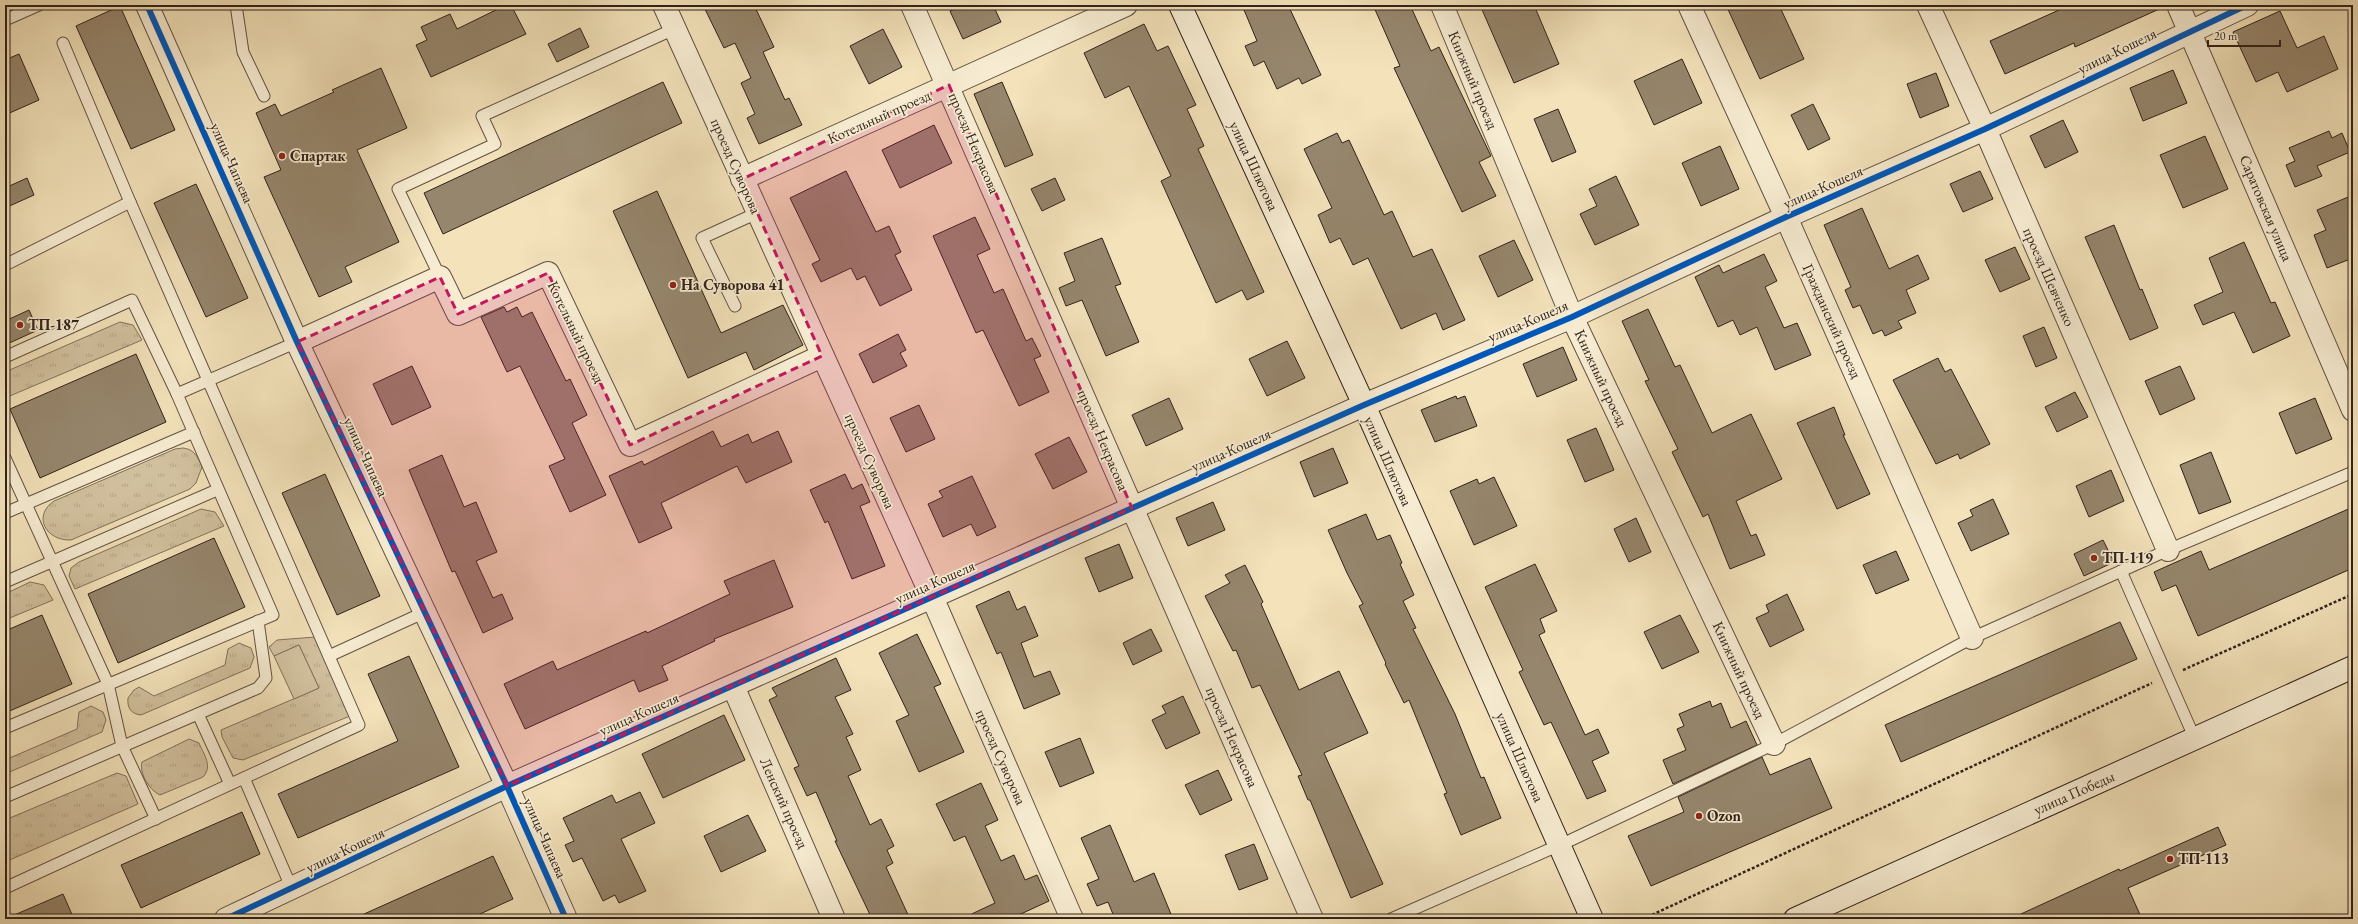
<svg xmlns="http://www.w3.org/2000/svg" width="2358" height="924" font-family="'EB Garamond',serif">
  <defs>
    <pattern id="grass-tufts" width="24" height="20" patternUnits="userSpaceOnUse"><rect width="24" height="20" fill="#d2c19f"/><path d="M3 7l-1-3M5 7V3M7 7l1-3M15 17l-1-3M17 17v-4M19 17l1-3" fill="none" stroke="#b5a688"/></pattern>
  </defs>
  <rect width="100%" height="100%" fill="#f3e2ba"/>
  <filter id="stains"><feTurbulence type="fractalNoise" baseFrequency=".005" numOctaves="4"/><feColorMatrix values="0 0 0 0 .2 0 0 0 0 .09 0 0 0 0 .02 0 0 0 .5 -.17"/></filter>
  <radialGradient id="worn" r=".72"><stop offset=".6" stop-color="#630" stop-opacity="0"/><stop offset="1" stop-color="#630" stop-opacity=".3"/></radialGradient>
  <g fill="url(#grass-tufts)" stroke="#82725c">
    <polygon points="120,322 133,325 142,340 5,398 5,372"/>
    <path d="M183,448c11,1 15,9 19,19l-6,16 -6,6 -119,51c-25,1 -39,-24 -17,-39l121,-52z"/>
    <polygon points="201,509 215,512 224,526 75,589 69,576 71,568 79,562"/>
    <polygon points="30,582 44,585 53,600 5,620 5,594"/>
    <polygon points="315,637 350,716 243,760 233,758 222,737 221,730 319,688 299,645 274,656 269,647 277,640"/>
    <path d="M239,643l12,5 3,9 -4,11 -109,47c-10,-1 -14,-7 -13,-17l6,-8 5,-3 15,9 71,-31 3,-16z"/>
    <polygon points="91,706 103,712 106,720 102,732 5,774 5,760 77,729 79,712"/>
    <path d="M189,739l10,4c5,12 14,23 4,34l-43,18c-11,-5 -21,-22 -18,-33z"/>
    <polygon points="117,773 126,776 138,804 5,862 5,820"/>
  </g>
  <polygon fill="#d2c19f" stroke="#82725c" points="299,645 319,688 294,699 274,656"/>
  <g fill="#96866d" stroke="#31221a">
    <polygon points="506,5 511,5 526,34 431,77 416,45 427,40 421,27 450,14 457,29"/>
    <polygon points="703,5 754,5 774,47 763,52 785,100 789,98 802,125 759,144 747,118 755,114 741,83 751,78 735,43 724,48"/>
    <polygon points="962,5 993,5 1001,22 963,39 950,11"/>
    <polygon points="1242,5 1288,5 1321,75 1302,84 1299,78 1277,89 1264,61 1254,66 1245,46 1257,41"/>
    <polygon points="1373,5 1410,5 1431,51 1439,47 1491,156 1479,162 1496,196 1462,212 1394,68 1400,66"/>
    <polygon points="1480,5 1534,5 1559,64 1514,83"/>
    <polygon points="1726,5 1779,5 1804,59 1760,79"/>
    <polygon points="2057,5 2166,5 2166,6 2075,47 2074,43 2005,74 1990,41 2059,10"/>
    <polygon points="120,6 175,130 131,149 76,26"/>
    <polygon points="2280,11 2297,48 2324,36 2338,69 2287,92 2278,72 2256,82 2233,32"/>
    <polygon points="1144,24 1157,51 1168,46 1196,105 1187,109 1204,146 1198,149 1264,292 1247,300 1242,290 1216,303 1161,181 1171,176 1129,86 1105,98 1084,53"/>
    <polygon points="580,28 589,47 557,62 548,44"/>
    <polygon points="883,29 902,67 869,84 850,46"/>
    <polygon points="19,54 39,100 5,115 5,60"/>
    <polygon points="1682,59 1702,103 1654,125 1634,81"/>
    <polygon points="381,68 407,128 357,150 399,242 345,267 352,282 319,297 264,177 281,170 256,113 275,104 281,116 334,92 332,90"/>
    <polygon points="2173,70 2187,103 2143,121 2130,88"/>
    <polygon points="1936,73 1949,106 1920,118 1907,84"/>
    <polygon points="663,82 682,123 443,234 424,193"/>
    <polygon points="1002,82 1033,155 1005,167 974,94"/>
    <polygon points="1813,104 1830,139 1808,150 1791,115"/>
    <polygon points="1558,109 1576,152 1552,162 1534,119"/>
    <polygon points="2063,120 2078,152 2045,168 2030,136"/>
    <polygon points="934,125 952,163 900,188 882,150"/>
    <polygon points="2329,131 2332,138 2342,133 2350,152 2317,166 2322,176 2295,187 2286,165 2295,161 2289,148"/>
    <polygon points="1337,133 1342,143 1349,140 1384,215 1392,211 1413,257 1432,249 1465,320 1443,330 1436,313 1401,329 1368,258 1353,265 1340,238 1330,243 1318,215 1332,208 1304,149"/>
    <polygon points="2205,136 2228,189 2183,208 2160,155"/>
    <polygon points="1720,146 1739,189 1701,206 1682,163"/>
    <polygon points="846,171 876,232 889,226 901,252 895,255 912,290 880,306 865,276 857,280 851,268 821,282 812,264 820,260 790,198"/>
    <polygon points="1980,171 1993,199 1963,212 1950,184"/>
    <polygon points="1616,176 1639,225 1595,245 1580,214 1597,206 1589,189"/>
    <polygon points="27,178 34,195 5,208 5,188"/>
    <polygon points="1055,178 1065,200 1042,211 1031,189"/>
    <polygon points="196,184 248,298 206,317 154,203"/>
    <polygon points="657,191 721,333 783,305 803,345 754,370 746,352 688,378 613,211"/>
    <polygon points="2353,195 2353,258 2327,268 2314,235 2326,230 2317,210"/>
    <polygon points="1862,208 1889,269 1918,255 1929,279 1906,290 1916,313 1898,321 1902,328 1885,336 1882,330 1873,334 1860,305 1853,308 1845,290 1851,287 1824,225"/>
    <polygon points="975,217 990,249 977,255 994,293 1003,289 1026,341 1032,338 1041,356 1034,359 1049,392 1019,406 983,330 976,333 933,236"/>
    <polygon points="2114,225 2140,290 2142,289 2158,328 2130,340 2085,237"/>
    <polygon points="1102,238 1121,284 1115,286 1139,342 1106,356 1082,300 1066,306 1059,288 1075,281 1064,253"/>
    <polygon points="1514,240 1533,280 1498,297 1479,256"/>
    <polygon points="2244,242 2271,303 2275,302 2290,336 2253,353 2234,312 2203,325 2194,305 2223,292 2209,258"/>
    <polygon points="2015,247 2030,279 2000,292 1985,260"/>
    <polygon points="1764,254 1777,281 1765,287 1784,328 1797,323 1811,355 1775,370 1757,327 1740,335 1733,320 1718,327 1695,277 1719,265 1723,273"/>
    <polygon points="504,307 507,312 517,307 522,317 532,312 566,381 570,379 587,415 572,423 606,495 570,512 549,466 565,459 520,366 507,372 481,317"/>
    <polygon points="1648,309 1675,367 1680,365 1712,433 1751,414 1782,479 1736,501 1751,536 1756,534 1765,555 1730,569 1708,514 1703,517 1672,452 1678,449 1645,381 1649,380 1622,321"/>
    <polygon points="29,310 38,330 5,345 5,321"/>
    <polygon points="2044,327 2057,358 2036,367 2023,336"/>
    <polygon points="898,334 906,350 900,353 907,366 873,383 859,354"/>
    <polygon points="1287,341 1305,378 1267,396 1249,359"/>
    <polygon points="1563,347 1577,380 1537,397 1523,364"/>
    <polygon points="136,354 166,422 40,478 10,409"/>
    <polygon points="1938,358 1945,372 1951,369 1990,444 1960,459 1958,454 1936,464 1893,380"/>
    <polygon points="412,366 431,407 392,425 373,384"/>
    <polygon points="2180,366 2195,399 2160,415 2145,381"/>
    <polygon points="2075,392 2088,417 2057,432 2045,407"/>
    <polygon points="1456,396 1457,399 1465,396 1477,426 1435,442 1421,410"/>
    <polygon points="1169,398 1183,429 1146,446 1132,415"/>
    <polygon points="2315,398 2332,439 2296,454 2279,413"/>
    <polygon points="919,405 935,439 906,452 890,418"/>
    <polygon points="1834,407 1845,435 1843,435 1870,494 1837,509 1797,423"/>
    <polygon points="1596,428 1614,470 1585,482 1567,440"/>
    <polygon points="713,431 721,447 748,434 752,443 778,431 792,462 746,483 737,466 661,503 672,528 639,543 609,476 642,461 644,465"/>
    <polygon points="1069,437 1087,472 1053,489 1035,454"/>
    <polygon points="1333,448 1348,483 1314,497 1300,462"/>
    <polygon points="2211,452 2231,502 2199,514 2180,465"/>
    <polygon points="442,455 464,507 476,502 497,552 476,561 493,598 502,594 513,619 483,633 455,571 452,572 409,470"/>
    <polygon points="2111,470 2124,501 2089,517 2076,486"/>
    <polygon points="325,474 380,596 337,615 282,493"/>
    <polygon points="845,474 852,489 862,484 870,502 860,506 885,566 852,579 828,521 825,523 810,490"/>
    <polygon points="972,476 996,527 977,536 971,524 943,537 928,504 943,497 939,491"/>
    <polygon points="1494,477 1517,526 1474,545 1450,491 1477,479 1479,484"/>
    <polygon points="1993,499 2009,534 1971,551 1958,523 1973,516 1970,510"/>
    <polygon points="1213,502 1225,530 1188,546 1176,518"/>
    <polygon points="2353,507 2353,568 2198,636 2176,585 2162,591 2154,572 2201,551 2209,570"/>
    <polygon points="1366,514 1377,540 1390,535 1402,563 1400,564 1414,595 1403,601 1416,628 1413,629 1455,714 1481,778 1484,777 1501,818 1461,835 1444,794 1447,793 1409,700 1404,703 1385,664 1386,663 1359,606 1363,604 1347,573 1328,530"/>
    <polygon points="1636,518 1651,552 1629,562 1614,529"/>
    <polygon points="214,538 245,607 118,663 88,594"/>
    <polygon points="2103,540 2114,562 2084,576 2074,554"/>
    <polygon points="1119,544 1133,578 1099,592 1085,558"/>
    <polygon points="1896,551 1909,580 1876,594 1863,565"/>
    <polygon points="774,560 793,607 714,639 715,641 662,666 668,680 639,692 634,680 525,729 504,684 553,661 557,670 646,631 647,633 730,594 724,581"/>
    <polygon points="1535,564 1557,611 1540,619 1545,632 1539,635 1585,735 1598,729 1609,753 1592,761 1606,791 1587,799 1551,722 1544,725 1519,672 1523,670 1485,587"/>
    <polygon points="1245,565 1263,602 1261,604 1299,690 1339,671 1368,733 1324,753 1383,884 1351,898 1310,800 1308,800 1298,776 1302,775 1260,685 1252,688 1236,650 1233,651 1205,596 1230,583 1225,575"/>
    <polygon points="1009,591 1017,610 1025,606 1038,636 1021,643 1034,677 1050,671 1060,694 1024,709 1001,652 997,654 976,606"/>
    <polygon points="1787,594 1804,630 1770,647 1756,618 1769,612 1766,605"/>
    <polygon points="42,615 72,684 5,713 5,631"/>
    <polygon points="1680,615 1699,652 1662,669 1644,632"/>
    <polygon points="2120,622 2137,659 1901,762 1885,725"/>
    <polygon points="1151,629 1162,651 1133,665 1123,643"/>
    <polygon points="917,634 941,684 934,687 964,752 919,772 896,721 909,715 879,653"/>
    <polygon points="409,656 459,767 298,838 278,794 398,741 368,674"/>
    <polygon points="836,658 851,690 835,697 853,734 846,737 861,770 848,776 870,825 881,819 894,846 887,850 893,863 886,867 910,919 872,919 835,841 837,841 816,792 807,796 794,768 799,766 769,700 777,696 772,688"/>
    <polygon points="1183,696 1200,733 1166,749 1152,720 1166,713 1162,706"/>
    <polygon points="1710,701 1712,707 1721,703 1731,728 1746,721 1757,745 1673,784 1663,760 1686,750 1677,729 1684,726 1679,714"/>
    <polygon points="724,715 745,760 663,798 642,754"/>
    <polygon points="1080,738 1094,773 1060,787 1045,752"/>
    <polygon points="1762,757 1770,775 1810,758 1832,808 1651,886 1628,836 1684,812 1678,797"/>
    <polygon points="1218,770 1232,800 1200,815 1185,785"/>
    <polygon points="981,783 998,820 985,826 1001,861 1014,855 1025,880 1037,875 1049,901 1010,919 961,919 995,903 965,836 954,841 936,804"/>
    <polygon points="640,792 655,823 621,839 646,891 619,903 615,895 603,901 582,858 573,862 565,845 574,841 563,818 612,795 616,803"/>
    <polygon points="242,812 260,854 141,908 121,865"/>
    <polygon points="748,815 766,851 721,872 704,836"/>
    <polygon points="1110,825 1134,882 1154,873 1173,919 1115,919 1108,902 1097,906 1087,884 1099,879 1081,838"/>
    <polygon points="2218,827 2226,845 2128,888 2142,919 2010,919 2119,869 2120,871"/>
    <polygon points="1254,844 1268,879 1239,890 1225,855"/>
    <polygon points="493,856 513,899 469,919 353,919"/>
    <polygon points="63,894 74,919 5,919"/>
  </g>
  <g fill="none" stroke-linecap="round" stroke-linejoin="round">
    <g stroke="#625242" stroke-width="13">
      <g id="service">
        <polyline points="236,5 243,52 264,96"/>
        <polyline points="5,20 39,5"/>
        <polyline points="5,265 130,202"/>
        <polyline points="440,277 398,189 495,144 482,116 674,29"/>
        <polyline points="735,306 702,238 757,213"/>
        <polyline points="5,357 132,300 177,394 273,615 5,728"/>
        <polyline points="177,394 297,342"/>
        <polyline points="5,458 108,684 122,746 156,819"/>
        <polyline points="5,513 194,432"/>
        <polyline points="2121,571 2195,739"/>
        <polyline points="5,582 217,490"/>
        <polyline points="329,656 425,612"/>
        <polyline points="198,714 230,784"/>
        <polyline points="244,778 292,889"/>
        <polyline points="5,797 258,688 266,678 258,621"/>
        <polyline points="5,888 359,725 130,202 63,43"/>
        <polyline points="1391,919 1571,840 1774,744 1972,638 2168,550 2353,472"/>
        <polyline points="2352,919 2353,919"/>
      </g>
    </g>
    <g stroke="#625242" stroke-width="24">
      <g id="minor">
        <polyline points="664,5 932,597 1072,919"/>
        <polyline points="912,5 1312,919"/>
        <polyline points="1442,5 1572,317 1774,744"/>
        <polyline points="1689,5 1786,217 1972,638"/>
        <polyline points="1928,5 1985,129 2168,550"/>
        <polyline points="2178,5 2353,410"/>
        <polyline points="742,179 1126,5"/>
        <polyline points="297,342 440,277 458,314 548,273 630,445 822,356"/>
        <polyline points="733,686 834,919"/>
        <polyline points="226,919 507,786 1364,405 1572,317 1786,217 1985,129 2247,5"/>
      </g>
    </g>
    <g stroke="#625242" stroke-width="24">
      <polyline id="tertiary" points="147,5 297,342 507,786 566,919"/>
    </g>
    <g stroke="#31221a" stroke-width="24">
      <g id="secondary">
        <polyline points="1180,5 1364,405 1592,919"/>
        <polyline points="1795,919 2353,667"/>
      </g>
    </g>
    <g stroke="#31221a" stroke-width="2.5" stroke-dasharray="3 2" stroke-linecap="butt">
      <polyline points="2183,670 2353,594"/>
      <polyline points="1643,919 2152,683"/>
    </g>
    <use href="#service" stroke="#f7ecd2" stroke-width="11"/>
    <use href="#minor" stroke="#f7ecd2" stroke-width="22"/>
    <use href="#tertiary" stroke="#f7ecd2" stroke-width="22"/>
    <use href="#secondary" stroke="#f7ecd2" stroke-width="22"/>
    <g stroke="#f7ecd2" stroke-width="8">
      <g id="cycleway">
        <polyline points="147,5 297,342 507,786 566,919"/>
        <polyline points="226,919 507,786 1364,405 1572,317 1786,217 1985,129 2247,5"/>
      </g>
    </g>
    <use href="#cycleway" stroke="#0057b8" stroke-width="6"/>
  </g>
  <path fill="#c2185b" fill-opacity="0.2" stroke="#c2185b" stroke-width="3" stroke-dasharray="8 5" stroke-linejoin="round" d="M949,85l183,423 -625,278 -210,-444 143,-65 18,37 90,-41 82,172 192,-89 -80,-177z"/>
  <g fill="#8f2418" stroke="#f7ecd2" stroke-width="1.5">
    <circle cx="282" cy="156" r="4"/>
    <circle cx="673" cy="285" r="4"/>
    <circle cx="20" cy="325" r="4"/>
    <circle cx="2094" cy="558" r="4"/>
    <circle cx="1699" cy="816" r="4"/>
    <circle cx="2170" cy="859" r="4"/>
  </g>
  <g text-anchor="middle" stroke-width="3.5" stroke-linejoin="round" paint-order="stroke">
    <g font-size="15" fill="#31221a" stroke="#f7ecd2">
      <text transform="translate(2117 51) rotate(-26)" y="5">улица Кошеля</text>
      <text transform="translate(1473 80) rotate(67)" y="5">Книжный проезд</text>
      <text transform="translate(879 117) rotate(-24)" y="5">Котельный проезд</text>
      <text transform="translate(974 143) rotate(67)" y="5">проезд Некрасова</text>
      <text transform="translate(232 163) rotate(66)" y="5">улица Чапаева</text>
      <text transform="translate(736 166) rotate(66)" y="5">проезд Суворова</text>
      <text transform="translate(1254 166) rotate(65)" y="5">улица Шлютова</text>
      <text transform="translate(1823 187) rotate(-24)" y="5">улица Кошеля</text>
      <text transform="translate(2266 208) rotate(67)" y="5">Саратовская улица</text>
      <text transform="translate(2049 277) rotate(66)" y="5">проезд Шевченко</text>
      <text transform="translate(1528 321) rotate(-23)" y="5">улица Кошеля</text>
      <text transform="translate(1832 321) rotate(66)" y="5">Гражданский проезд</text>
      <text transform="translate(576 332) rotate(64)" y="5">Котельный проезд</text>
      <text transform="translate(1601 378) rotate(65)" y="5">Книжный проезд</text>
      <text transform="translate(1103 440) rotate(67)" y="5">проезд Некрасова</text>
      <text transform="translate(1231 450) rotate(-24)" y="5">улица Кошеля</text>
      <text transform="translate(366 457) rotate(65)" y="5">улица Чапаева</text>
      <text transform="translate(870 461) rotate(66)" y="5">проезд Суворова</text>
      <text transform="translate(1388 461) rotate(66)" y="5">улица Шлютова</text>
      <text transform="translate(935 582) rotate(-24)" y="5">улица Кошеля</text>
      <text transform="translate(1739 670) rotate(65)" y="5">Книжный проезд</text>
      <text transform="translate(639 714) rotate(-24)" y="5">улица Кошеля</text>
      <text transform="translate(1232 737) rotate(66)" y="5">проезд Некрасова</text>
      <text transform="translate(1001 757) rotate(66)" y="5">проезд Суворова</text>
      <text transform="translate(1520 757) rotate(66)" y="5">улица Шлютова</text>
      <text transform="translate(2074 793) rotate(-24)" y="5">улица Победы</text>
      <text transform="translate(784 803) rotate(66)" y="5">Ленский проезд</text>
      <text transform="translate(545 838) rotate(66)" y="5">улица Чапаева</text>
      <text transform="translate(345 850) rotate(-26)" y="5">улица Кошеля</text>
    </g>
    <g font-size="15" font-weight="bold" fill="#31221a" stroke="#f7ecd2" text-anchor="start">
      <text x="290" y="161">Спартак</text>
      <text x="681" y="290">На Суворова 41</text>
      <text x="28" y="330">ТП-187</text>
      <text x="2102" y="563">ТП-119</text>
      <text x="1707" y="821">Ozon</text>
      <text x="2178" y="864">ТП-113</text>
    </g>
  </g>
  <rect width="2358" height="924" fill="none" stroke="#f3e2ba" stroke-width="20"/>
  <rect x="6" y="6" width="2346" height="912" fill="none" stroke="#31221a" stroke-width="2"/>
  <rect x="10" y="10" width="2338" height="904" fill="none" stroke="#31221a"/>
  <path d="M2208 40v6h72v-6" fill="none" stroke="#31221a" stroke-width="2"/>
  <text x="2214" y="40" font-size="12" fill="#31221a" stroke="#f7ecd2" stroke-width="3" paint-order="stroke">20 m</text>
  <rect width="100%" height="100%" filter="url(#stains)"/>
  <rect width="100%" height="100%" fill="url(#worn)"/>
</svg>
